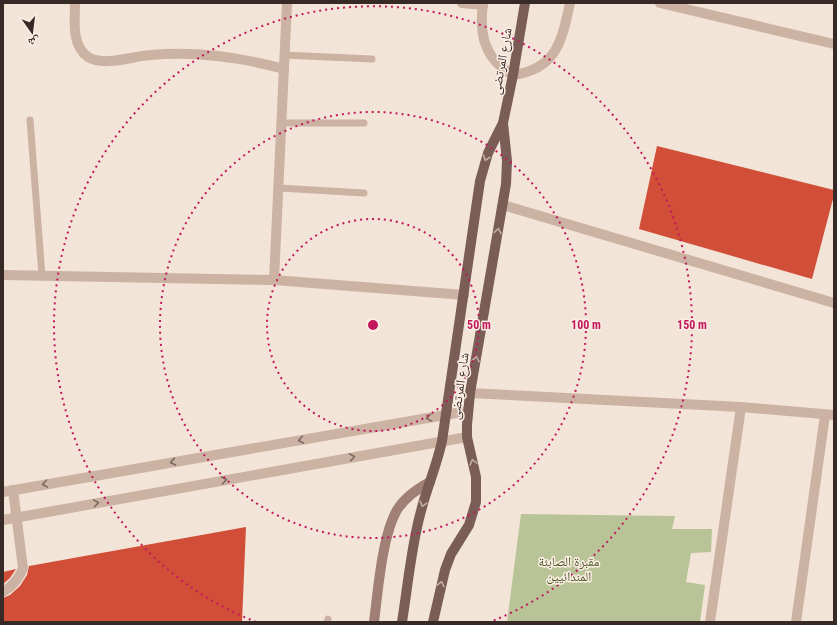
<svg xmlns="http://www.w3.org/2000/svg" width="837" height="625" font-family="'Roboto Condensed','Noto Naskh Arabic',sans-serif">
  <rect width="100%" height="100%" fill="#f3e4d8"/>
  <polygon fill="#b8c497" points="521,514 675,516 672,529 712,529 711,552 691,553 686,582 705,585 700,622 507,622"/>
  <g fill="#d14f38">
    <polygon points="657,146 834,190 834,195 812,279 639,229"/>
    <polygon points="246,527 242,622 3,622 3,598 10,595 20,586 27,575 29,566"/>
    <polygon points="16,569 10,578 3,584 3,572"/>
  </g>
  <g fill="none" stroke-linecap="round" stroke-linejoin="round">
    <g stroke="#ccb2a3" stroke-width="7">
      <polyline points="284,55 372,59"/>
      <polyline points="30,120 42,276"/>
      <polyline points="282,123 364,123"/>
      <polyline points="279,188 364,193"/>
      <polyline points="327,622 328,619"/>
    </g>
    <g stroke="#ccb2a3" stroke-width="10">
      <path d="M75,3c0,18 -4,42 13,54 16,10 45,-1 63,-2 45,-4 89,2 133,14"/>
      <polyline points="462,3 483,5"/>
      <path d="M483,3c-4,31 1,56 30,72 44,-6 49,-35 57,-72"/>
      <polyline points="660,3 834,44"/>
      <polyline points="503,205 834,303"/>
      <polyline points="3,275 274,280 464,295"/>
      <polyline points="274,280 287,3"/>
      <polyline points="470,393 741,407 834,415"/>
      <path d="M3,592c10,-6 16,-13 20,-24l-10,-78"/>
      <polyline points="710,622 741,407"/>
      <polyline points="796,622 825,415"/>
    </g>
    <g stroke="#ccb2a3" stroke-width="10">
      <polyline points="3,492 468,411"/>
      <polyline points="3,520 467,437"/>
    </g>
    <path stroke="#a08074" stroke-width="10" d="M374,622c4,-31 8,-86 23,-112 8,-13 20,-21 33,-28"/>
    <g stroke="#7a5e55" stroke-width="10">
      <path d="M402,622c6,-37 9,-75 19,-111 6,-24 16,-46 21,-70l38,-260 8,-28 15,-30 10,-48 12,-72"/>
      <polyline points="433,622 445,570 451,554 469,525 476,502 476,477 467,437 467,425 470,393 506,184 507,161 503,123"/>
    </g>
  </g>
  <defs><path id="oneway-chevron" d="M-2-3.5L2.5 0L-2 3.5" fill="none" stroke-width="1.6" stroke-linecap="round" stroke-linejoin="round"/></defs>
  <g stroke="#c1ada4">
    <use href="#oneway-chevron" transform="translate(486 158) rotate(109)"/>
    <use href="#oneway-chevron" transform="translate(498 231) rotate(-80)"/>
    <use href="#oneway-chevron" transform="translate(476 359) rotate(-80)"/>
    <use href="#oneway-chevron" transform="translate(473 462) rotate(-105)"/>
    <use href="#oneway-chevron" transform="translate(423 504) rotate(106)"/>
    <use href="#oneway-chevron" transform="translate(441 584) rotate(-77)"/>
  </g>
  <g stroke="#7a675e">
    <use href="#oneway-chevron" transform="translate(429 418) rotate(171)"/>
    <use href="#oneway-chevron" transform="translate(301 440) rotate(170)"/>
    <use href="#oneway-chevron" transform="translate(352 457) rotate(-10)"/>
    <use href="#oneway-chevron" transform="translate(173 462) rotate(170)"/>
    <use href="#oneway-chevron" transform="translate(224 480) rotate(-10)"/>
    <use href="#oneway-chevron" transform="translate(45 484) rotate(170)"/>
    <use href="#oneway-chevron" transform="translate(96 503) rotate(-10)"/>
  </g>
  <g fill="none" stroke="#c2185b" stroke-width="2" stroke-dasharray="2 4">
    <circle cx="373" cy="325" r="106"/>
    <circle cx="373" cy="325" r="213"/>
    <path d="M256 622A319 319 0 1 1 490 622"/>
  </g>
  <g text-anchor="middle" stroke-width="3" stroke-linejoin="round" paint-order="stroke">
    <g font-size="13" fill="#372926" stroke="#fbeee4">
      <text transform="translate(501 61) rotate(-80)" y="5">شارع المرتضى</text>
      <text transform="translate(459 386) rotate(-82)" y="5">شارع المرتضى</text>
    </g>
    <g font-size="13" fill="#4a5727" stroke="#fbeee4">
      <text x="569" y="566">مقبرة الصابئة<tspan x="569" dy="15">المندائيين</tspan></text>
    </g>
  </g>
  <circle cx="373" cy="325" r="6" fill="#c2185b" stroke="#fbeee4" stroke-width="2"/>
  <g font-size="12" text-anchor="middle" font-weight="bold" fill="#c2185b" stroke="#fbeee4" stroke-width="3" stroke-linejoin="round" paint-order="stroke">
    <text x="479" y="329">50 m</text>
    <text x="586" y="329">100 m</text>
    <text x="692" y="329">150 m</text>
  </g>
  <rect width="837" height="625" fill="none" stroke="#372926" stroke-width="8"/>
  <g transform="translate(32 32) rotate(166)" stroke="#fbeee4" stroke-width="3" paint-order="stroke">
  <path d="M0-3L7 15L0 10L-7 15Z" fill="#372926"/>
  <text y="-6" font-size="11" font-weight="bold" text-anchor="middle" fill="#372926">ش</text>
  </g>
</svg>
